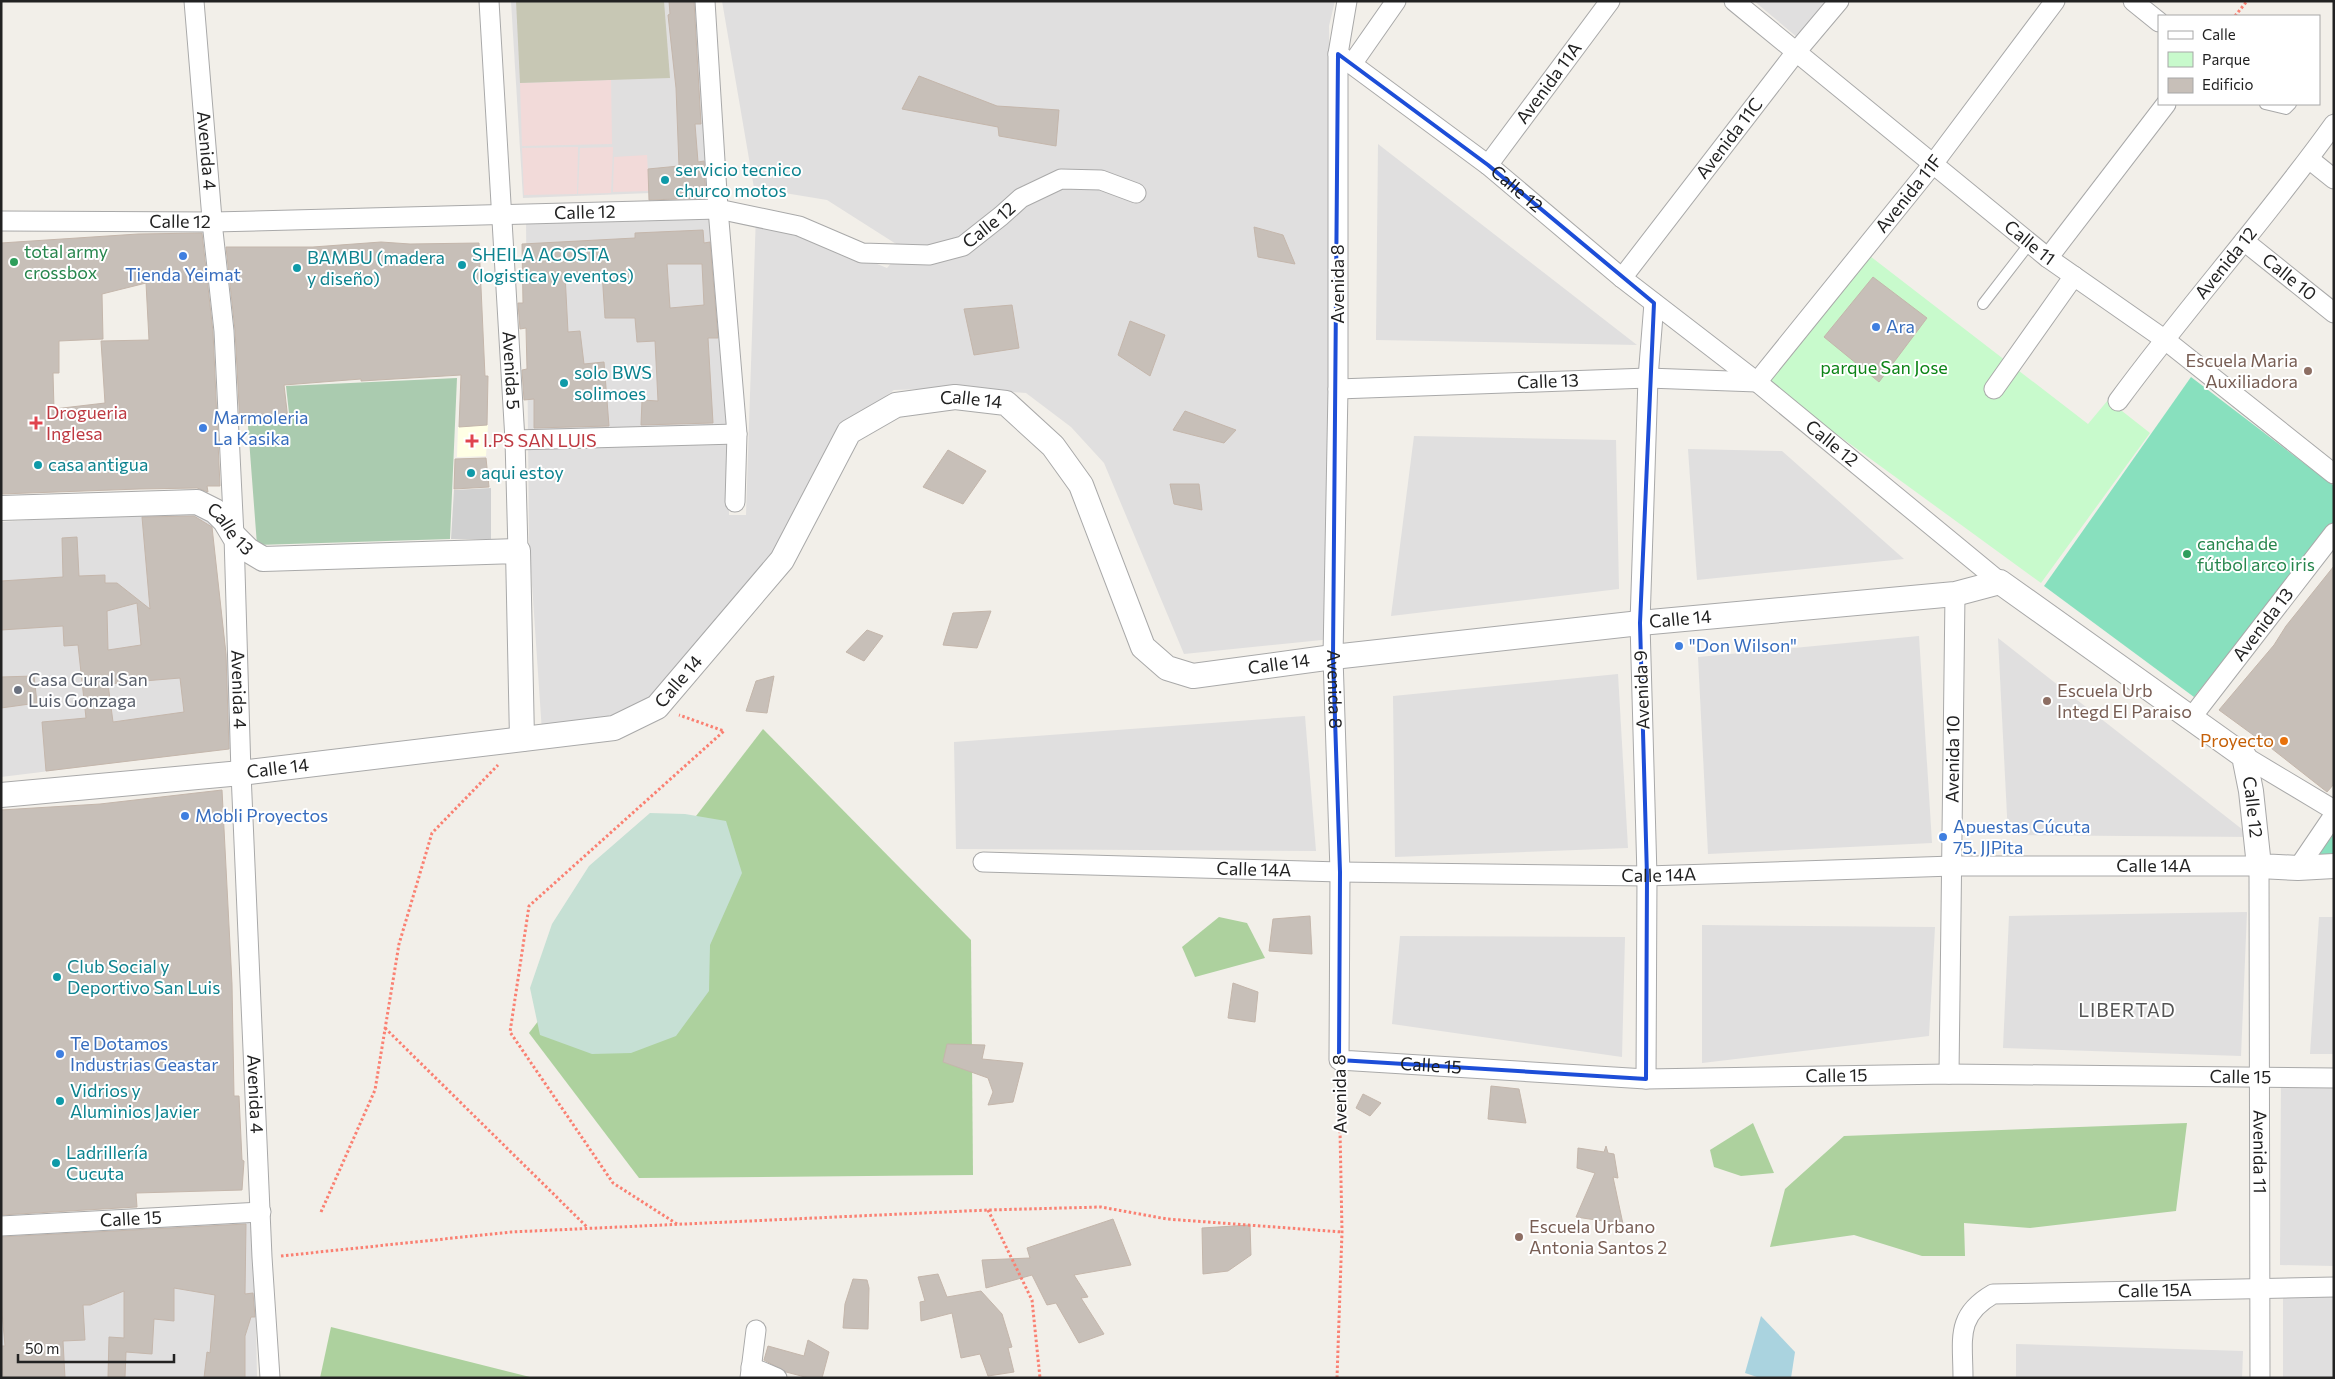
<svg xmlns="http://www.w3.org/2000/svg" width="2335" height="1379" font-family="Commissioner,sans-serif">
  <rect width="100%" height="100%" fill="#f2efe9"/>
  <g fill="#e0dfdf">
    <polygon points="511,1 699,1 728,190 523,198"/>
    <polygon points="722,1 1335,1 1329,26 1334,380 1332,639 1184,654 1104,463 1071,427 1026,393 952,388 894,390 847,425 777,555 692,660 625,721 542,732 529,540 526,221 728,213 729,515 746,515 756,214 887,268 904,249 827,200 754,188"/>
    <polygon points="1754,1 1829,1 1798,38"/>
    <polygon points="1378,144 1637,345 1376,340"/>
    <polygon points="1414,436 1616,440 1619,589 1391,616"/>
    <polygon points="1688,449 1782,451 1904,559 1697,580"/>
    <polygon points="210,513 237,748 1,777 1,522 86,516 88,518"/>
    <polygon points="1919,636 1932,843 1708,854 1698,657"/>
    <polygon points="1998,638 2252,837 2008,835"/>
    <polygon points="1618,674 1628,848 1395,857 1393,696"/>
    <polygon points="1305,716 1316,851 956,849 954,742"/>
    <polygon points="2247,912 2241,1056 2003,1048 2009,916"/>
    <polygon points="2319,917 2334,917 2334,1054 2310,1054"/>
    <polygon points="1702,925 1935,927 1929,1036 1702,1063"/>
    <polygon points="1400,936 1625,937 1622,1057 1392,1024"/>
    <polygon points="2281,1080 2334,1082 2334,1266 2280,1265"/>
    <polygon points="254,1216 257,1378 1,1378 1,1229"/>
    <polygon points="2283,1292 2334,1294 2334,1378 2283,1378"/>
    <polygon points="2016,1344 2243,1351 2242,1378 2016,1378"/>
  </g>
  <g fill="#f2dad9">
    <polygon points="611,80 612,144 522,146 520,83"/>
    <polygon points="578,147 577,194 524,195 522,148"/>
    <polygon points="613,147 611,193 578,194 580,148"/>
    <polygon points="647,155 649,191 613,192 614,157"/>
  </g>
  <polygon fill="#ffffe5" points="488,425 486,456 457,457 458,427"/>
  <polygon fill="#d0d0d0" points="491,488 491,539 451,539 454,490"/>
  <polygon fill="#c7c7b4" points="516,1 664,1 670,78 520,83"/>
  <g fill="#add19e">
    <polygon points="763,729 971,940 973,1175 639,1178 529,1033"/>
    <polygon points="1219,917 1247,923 1265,958 1195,977 1182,947"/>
    <polygon points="1753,1123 1774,1173 1741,1176 1714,1167 1710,1150"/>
    <polygon points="2187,1123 2176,1211 2030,1228 1964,1223 1965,1256 1922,1256 1854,1235 1770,1247 1785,1189 1844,1136"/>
    <polygon points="331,1327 534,1378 320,1378"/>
  </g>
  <polygon fill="#c6e0d4" points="650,813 685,814 726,821 742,873 710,945 709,991 676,1036 631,1053 592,1054 540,1035 530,988 552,924 589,866"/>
  <polygon fill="#aacbaf" points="457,378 450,539 257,545 248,426 290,422 286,386"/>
  <polygon fill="#c8facc" points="1866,253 2088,424 2108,400 2150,433 2041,583 1765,382"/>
  <g fill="#88e0be">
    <polygon points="2191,377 2334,486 2334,522 2194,697 2044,586"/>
    <polygon points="2334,830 2334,858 2314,860"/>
  </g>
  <polygon fill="#aad3df" points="1761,1316 1795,1352 1791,1378 1760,1378 1745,1373"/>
  <g fill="#c7bfb8" stroke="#c4b6ab" fill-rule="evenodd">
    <polygon points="669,1 694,1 701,124 695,124 698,162 704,161 706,198 649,200 648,169 679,166 676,88 668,15 670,14"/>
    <polygon points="919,76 997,106 1059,110 1056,146 999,136 998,127 902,109"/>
    <polygon points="1254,227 1283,235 1295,264 1258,257"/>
    <path d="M703,230l1,13 6,-1 8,96h-10l5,85 -72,2 1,-25 16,1 -3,-60 -18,1 -2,-24h-30l-3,-46 -37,2 3,58 12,-1 4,33 20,-2 5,64 -75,2v-29l-10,1 -2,-30 5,-1 -1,-41 -6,1 -2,-26h5l-1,-59 113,-6v-5zM667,264h35l2,41 -34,3z"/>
    <path d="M202,233l11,99 7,154h-13l1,6 -11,-4 -58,1 -138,5v-251l137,-9zM146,283l3,57 -48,1 4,62 -51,6 -1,-36h6v-32l44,-2 -1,-45z"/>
    <polygon points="381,242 410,244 479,243 485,376 488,376 487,425 459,427 461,375 361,381 361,379 284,385 288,420 240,424 235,330 226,247 313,247"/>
    <polygon points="1873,277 1927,318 1879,382 1824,337"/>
    <polygon points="1012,305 1019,348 974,355 964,309"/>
    <polygon points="1130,321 1165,335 1150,376 1118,355"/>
    <polygon points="1185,411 1236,430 1224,443 1173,430"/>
    <polygon points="948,450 986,471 963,504 923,487"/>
    <polygon points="486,458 489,487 454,489 455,459"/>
    <polygon points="1170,484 1199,484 1202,510 1174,504"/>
    <path d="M194,516l18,11 14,127 3,95 -183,22 -4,-49 44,-4 -8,-73 -14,1 -1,-20 -62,4v-49l62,-4 -1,-39 15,-1 2,39 26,-1v8h12l33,26 -8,-92zM137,603l4,42 -33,5 -1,-39zM180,678l4,34 -71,10 -5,-38z"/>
    <polygon points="2334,566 2334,784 2327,792 2271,748 2219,710 2274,645 2286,626"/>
    <polygon points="991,611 977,648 943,645 953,613"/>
    <polygon points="867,630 883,636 864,661 846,652"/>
    <polygon points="34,676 37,703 1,708 1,677"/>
    <polygon points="774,676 767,713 746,711 756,681"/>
    <polygon points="222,790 232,984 234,1096 239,1096 242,1160 244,1161 242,1190 136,1193 137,1207 1,1215 1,810 100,804"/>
    <polygon points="1310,916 1312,954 1269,951 1273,919"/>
    <polygon points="1233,983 1258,992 1255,1022 1228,1018"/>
    <polygon points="947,1044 985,1045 982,1059 1023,1063 1013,1102 988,1105 993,1092 988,1078 943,1062"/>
    <polygon points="1491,1086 1519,1089 1526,1123 1488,1119"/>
    <polygon points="1363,1094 1381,1103 1370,1116 1356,1108"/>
    <polygon points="1606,1146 1608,1153 1614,1154 1618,1178 1613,1177 1623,1224 1576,1217 1595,1173 1577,1168 1578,1148 1604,1152"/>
    <polygon points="1113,1219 1131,1265 1074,1275 1088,1297 1081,1298 1104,1334 1079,1343 1056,1303 1047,1305 1032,1275 986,1288 982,1260 1030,1258 1027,1248"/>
    <polygon points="246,1224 245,1294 253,1293 255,1317 251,1317 245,1336 245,1378 204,1378 207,1352 210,1353 215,1295 174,1288 174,1321 154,1319 152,1354 126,1352 125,1377 108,1377 109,1337 124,1338 124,1291 90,1305 83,1305 85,1340 63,1341 65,1378 3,1378 1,1346 5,1346 1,1301 1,1237"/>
    <polygon points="1250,1225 1251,1255 1228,1271 1203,1274 1202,1228"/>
    <polygon points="938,1274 947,1297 981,1291 1002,1314 1012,1347 1008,1348 1014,1372 988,1376 980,1354 961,1358 952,1313 921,1321 920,1302 925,1301 918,1277"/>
    <polygon points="853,1279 867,1280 869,1288 868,1329 843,1328 845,1304"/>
    <polygon points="808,1340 829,1352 822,1378 809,1378 786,1372 764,1360 768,1346 804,1356"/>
  </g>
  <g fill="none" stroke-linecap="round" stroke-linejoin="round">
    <g stroke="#a9a9a9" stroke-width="12">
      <g id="service">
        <polyline points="2265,104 2286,109 2291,104"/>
        <polyline points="1983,304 2030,243"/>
      </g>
    </g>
    <g stroke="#a9a9a9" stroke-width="21">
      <g id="minor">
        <path id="s1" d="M194,1l19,230 11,100 10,205 7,237 21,484 8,121"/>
        <path id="s2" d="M489,1l26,439 3,111"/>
        <polyline points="705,1 718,209 737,434 735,502"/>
        <path id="s3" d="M1347,1l-9,53v335l-5,268 7,215 -1,188 307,19 303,-5 385,4"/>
        <path id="s4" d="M1734,1l314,257 116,81 170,135"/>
        <polyline points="2133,1 2159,22"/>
        <path id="s5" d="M1338,54l150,111 134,113 135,104 243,200"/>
        <polyline points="1352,64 1396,1"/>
        <polyline points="2309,159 2334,179"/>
        <path id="s6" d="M1488,165l122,-164"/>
        <path id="s7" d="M1,221l212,1 505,-13 81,17 63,27 67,2 34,-9 38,-30 20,-18 40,-19 40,1 35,13"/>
        <path id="s8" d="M2244,241l90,72"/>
        <polyline points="2048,258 2166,104"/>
        <path id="s9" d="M1622,278l174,-226 43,-51"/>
        <path id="s10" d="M1338,389l310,-11 109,4 176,-218 122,-163"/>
        <polyline points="1994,389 2074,276"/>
        <path id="s11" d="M2118,401c69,-94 148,-182 216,-277"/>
        <polyline points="515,440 737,434"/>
        <path id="s12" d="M2191,718l143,-185"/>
        <polyline points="2244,756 2334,810"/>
        <path id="s13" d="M983,862l357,10 307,4 306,-10h306l1,512"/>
        <polyline points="2298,868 2334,815"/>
        <path id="s14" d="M1949,1074l6,-480"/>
        <polyline points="1646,1079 1647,876 1640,623 1648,378 1654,303"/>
        <path id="s15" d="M1,1226l260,-14"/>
        <polyline points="751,1367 777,1378"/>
        <polyline points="750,1378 756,1330"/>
        <path id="s16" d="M1963,1378c0,-39 -8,-62 30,-84l341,-7"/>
      </g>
    </g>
    <g stroke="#a9a9a9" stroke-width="26">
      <g id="tertiary">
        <path id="s17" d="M1,508l196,-6 18,9 10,10 9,15 14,14 15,9 255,-8 4,188"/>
        <path id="s18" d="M1,795l240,-22 373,-45 43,-21 125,-147 67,-128 47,-27 59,-8 51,6 47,43 28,39 62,162 24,21 26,8 140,-19 307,-34 315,-29 45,-12 244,174 7,35 8,75 39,2 36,-2"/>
      </g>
    </g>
    <g stroke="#fa8072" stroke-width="3" stroke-dasharray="2.5 2.5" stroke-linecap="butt">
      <polyline points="2235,16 2247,1"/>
      <polyline points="385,1028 588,1228"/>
      <polyline points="988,1210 1032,1300 1040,1378"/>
      <polyline points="321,1212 375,1090 399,944 432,833 498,765"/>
      <polyline points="677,1224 613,1183 510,1032 529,906 724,731 679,715"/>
      <polyline points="281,1256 511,1232 988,1210 1101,1207 1167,1219 1342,1232"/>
      <polyline points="1337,1378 1342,1232 1339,1079"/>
    </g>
    <use href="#service" stroke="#fff" stroke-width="10"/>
    <use href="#minor" stroke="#fff" stroke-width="19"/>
    <use href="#tertiary" stroke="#fff" stroke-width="24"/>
  </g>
  <path fill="none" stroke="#1d4ed8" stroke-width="4" stroke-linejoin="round" d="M1338,54l150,111 166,138 -14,320 7,253 -1,203 -307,-19 1,-188 -7,-215z"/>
  <g fill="#0f9aa8" stroke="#fff" stroke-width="2">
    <circle cx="665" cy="180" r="5"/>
    <circle cx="462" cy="265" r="5"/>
    <circle cx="297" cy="268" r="5"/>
    <circle cx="564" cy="383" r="5"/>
    <circle cx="38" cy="465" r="5"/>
    <circle cx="471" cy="473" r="5"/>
    <circle cx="57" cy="977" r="5"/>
    <circle cx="60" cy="1101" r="5"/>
    <circle cx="56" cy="1163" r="5"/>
  </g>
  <g fill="#3f7fe0" stroke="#fff" stroke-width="2">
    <circle cx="183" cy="256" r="5"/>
    <circle cx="1876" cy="327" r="5"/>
    <circle cx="203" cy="428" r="5"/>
    <circle cx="1679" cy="646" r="5"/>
    <circle cx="185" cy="816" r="5"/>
    <circle cx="1943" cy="837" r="5"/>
    <circle cx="60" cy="1054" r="5"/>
  </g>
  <g fill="#2e9e5b" stroke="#fff" stroke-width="2">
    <circle cx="14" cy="262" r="5"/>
    <circle cx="2187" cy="554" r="5"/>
  </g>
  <g fill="#8d6e63" stroke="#fff" stroke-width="2">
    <circle cx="2308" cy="371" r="5"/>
    <circle cx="2047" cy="701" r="5"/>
    <circle cx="1519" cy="1237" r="5"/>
  </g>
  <g fill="#e0444e" stroke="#fff" stroke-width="2">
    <path d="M33.5 415.5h5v5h5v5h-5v5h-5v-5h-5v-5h5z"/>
    <path d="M469.5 433.5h5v5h5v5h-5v5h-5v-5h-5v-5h5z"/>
  </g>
  <circle fill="#6b7280" stroke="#fff" stroke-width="2" cx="18" cy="690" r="5"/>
  <circle fill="#e8710a" stroke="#fff" stroke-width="2" cx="2284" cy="741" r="5"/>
  <g text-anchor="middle" stroke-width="4" stroke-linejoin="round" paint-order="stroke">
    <g font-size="18" fill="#222" stroke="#fff">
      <text dy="6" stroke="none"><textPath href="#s6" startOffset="102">Avenida 11A</textPath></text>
      <text dy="6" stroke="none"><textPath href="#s9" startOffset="176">Avenida 11C</textPath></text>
      <text dy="6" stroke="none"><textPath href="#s1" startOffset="150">Avenida 4</textPath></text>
      <text dy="6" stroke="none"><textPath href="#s5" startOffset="224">Calle 12</textPath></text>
      <text dy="6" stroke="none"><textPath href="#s10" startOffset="661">Avenida 11F</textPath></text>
      <text dy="6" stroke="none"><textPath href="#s7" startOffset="584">Calle 12</textPath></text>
      <text dy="6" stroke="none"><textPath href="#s7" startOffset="179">Calle 12</textPath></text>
      <text dy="6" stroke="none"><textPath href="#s7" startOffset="1004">Calle 12</textPath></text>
      <text dy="6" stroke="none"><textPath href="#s4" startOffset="382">Calle 11</textPath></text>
      <text dy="6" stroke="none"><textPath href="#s11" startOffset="175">Avenida 12</textPath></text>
      <text dy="6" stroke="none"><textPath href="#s8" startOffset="58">Calle 10</textPath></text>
      <text transform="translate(1338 284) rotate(-90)" y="6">Avenida 8</text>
      <text dy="6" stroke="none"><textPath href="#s2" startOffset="370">Avenida 5</textPath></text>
      <text dy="6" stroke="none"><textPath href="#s10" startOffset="210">Calle 13</textPath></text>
      <text dy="6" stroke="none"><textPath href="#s18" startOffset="1132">Calle 14</textPath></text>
      <text dy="6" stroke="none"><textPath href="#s5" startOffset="629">Calle 12</textPath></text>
      <text dy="6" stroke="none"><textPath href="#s17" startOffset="240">Calle 13</textPath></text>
      <text dy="6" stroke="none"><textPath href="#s18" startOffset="2002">Calle 14</textPath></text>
      <text dy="6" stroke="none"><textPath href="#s12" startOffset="118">Avenida 13</textPath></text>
      <text dy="6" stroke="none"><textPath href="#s18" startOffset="1598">Calle 14</textPath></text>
      <text dy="6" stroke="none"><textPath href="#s18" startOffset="698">Calle 14</textPath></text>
      <text dy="6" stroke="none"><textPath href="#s1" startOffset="690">Avenida 4</textPath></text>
      <text dy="6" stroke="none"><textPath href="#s3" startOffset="689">Avenida 8</textPath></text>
      <text transform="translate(1642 690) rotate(-92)" y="6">Avenida 9</text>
      <text dy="6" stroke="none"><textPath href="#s14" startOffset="315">Avenida 10</textPath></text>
      <text dy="6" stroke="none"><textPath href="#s18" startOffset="278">Calle 14</textPath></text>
      <text dy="6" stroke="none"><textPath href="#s18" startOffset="2676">Calle 12</textPath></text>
      <text dy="6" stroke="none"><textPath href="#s13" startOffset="1171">Calle 14A</textPath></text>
      <text dy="6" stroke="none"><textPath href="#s13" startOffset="271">Calle 14A</textPath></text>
      <text dy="6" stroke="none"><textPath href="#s13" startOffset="676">Calle 14A</textPath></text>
      <text dy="6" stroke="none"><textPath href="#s3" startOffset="1152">Calle 15</textPath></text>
      <text dy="6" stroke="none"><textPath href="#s3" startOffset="1558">Calle 15</textPath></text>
      <text dy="6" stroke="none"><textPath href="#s3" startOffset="1962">Calle 15</textPath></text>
      <text dy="6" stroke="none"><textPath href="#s1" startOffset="1095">Avenida 4</textPath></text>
      <text transform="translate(1340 1094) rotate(-91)" y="6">Avenida 8</text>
      <text dy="6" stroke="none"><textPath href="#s13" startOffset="1562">Avenida 11</textPath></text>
      <text dy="6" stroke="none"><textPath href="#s15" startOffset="130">Calle 15</textPath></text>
      <text dy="6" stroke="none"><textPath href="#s16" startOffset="258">Calle 15A</textPath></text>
    </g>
    <g font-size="18" fill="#0d838f" stroke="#fff" text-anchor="start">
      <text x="675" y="176">servicio tecnico<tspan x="675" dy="21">churco motos</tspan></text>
      <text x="472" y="261">SHEILA ACOSTA<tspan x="472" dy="21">(logistica y eventos)</tspan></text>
      <text x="307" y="264">BAMBU (madera<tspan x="307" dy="21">y diseño)</tspan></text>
      <text x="574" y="379">solo BWS<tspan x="574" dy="21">solimoes</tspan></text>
      <text x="48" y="471">casa antigua</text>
      <text x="481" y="479">aqui estoy</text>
      <text x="67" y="973">Club Social y<tspan x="67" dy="21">Deportivo San Luis</tspan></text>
      <text x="70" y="1097">Vidrios y<tspan x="70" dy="21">Aluminios Javier</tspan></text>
      <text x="66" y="1159">Ladrillería<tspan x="66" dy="21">Cucuta</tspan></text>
    </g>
    <g font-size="18" fill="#27864d" stroke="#fff" text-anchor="start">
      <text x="24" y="258">total army<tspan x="24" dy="21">crossbox</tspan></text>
      <text x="2197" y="550">cancha de<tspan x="2197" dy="21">fútbol arco iris</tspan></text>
    </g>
    <g font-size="18" fill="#366cbe" stroke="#fff" text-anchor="start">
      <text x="183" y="281" text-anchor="middle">Tienda Yeimat</text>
      <text x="1886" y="333">Ara</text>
      <text x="213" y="424">Marmoleria<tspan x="213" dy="21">La Kasika</tspan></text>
      <text x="1689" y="652">"Don Wilson"</text>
      <text x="195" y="822">Mobli Proyectos</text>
      <text x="1953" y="833">Apuestas Cúcuta<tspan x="1953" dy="21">75. JJPita</tspan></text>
      <text x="70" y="1050">Te Dotamos<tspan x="70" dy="21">Industrias Geastar</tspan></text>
    </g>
    <g font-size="18" fill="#785e54" stroke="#fff" text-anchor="start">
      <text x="2298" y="367" text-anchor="end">Escuela Maria<tspan x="2298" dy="21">Auxiliadora</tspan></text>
      <text x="2057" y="697">Escuela Urb<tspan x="2057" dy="21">Integd El Paraiso</tspan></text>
      <text x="1529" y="1233">Escuela Urbano<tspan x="1529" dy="21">Antonia Santos 2</tspan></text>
    </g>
    <g font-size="18" fill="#0c8416" stroke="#fff">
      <text x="1884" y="374">parque San Jose</text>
    </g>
    <g font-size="18" fill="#be3a42" stroke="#fff" text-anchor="start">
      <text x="46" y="419">Drogueria<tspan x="46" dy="21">Inglesa</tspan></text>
      <text x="483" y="447">I.PS SAN LUIS</text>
    </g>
    <g font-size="18" fill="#5b616d" stroke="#fff" text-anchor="start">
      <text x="28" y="686">Casa Cural San<tspan x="28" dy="21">Luis Gonzaga</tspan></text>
    </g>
    <g font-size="18" fill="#c56008" stroke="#fff" text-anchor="end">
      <text x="2274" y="747">Proyecto</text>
    </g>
    <g font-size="19" letter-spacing="1" fill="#555" stroke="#fff">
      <text x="2127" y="1017">LIBERTAD</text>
    </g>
  </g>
  <rect width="2335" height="1379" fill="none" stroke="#222222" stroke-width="5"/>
  <rect x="2158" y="15" width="162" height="90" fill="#ffffff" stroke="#a7a7a7"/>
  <rect x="2168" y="31" width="25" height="8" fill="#ffffff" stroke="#a7a7a7"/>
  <text x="2202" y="40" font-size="15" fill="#222222">Calle</text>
  <rect x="2168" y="52" width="25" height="15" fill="#c8facc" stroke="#a7a7a7"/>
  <text x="2202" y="65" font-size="15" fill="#222222">Parque</text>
  <rect x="2168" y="78" width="25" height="15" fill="#c7bfb8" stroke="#a7a7a7"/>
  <text x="2202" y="90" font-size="15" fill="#222222">Edificio</text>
  <path d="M18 1354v8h156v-8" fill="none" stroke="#222222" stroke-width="2.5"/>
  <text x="25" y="1354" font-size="15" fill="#222222" stroke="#ffffff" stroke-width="4" paint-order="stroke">50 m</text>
</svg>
